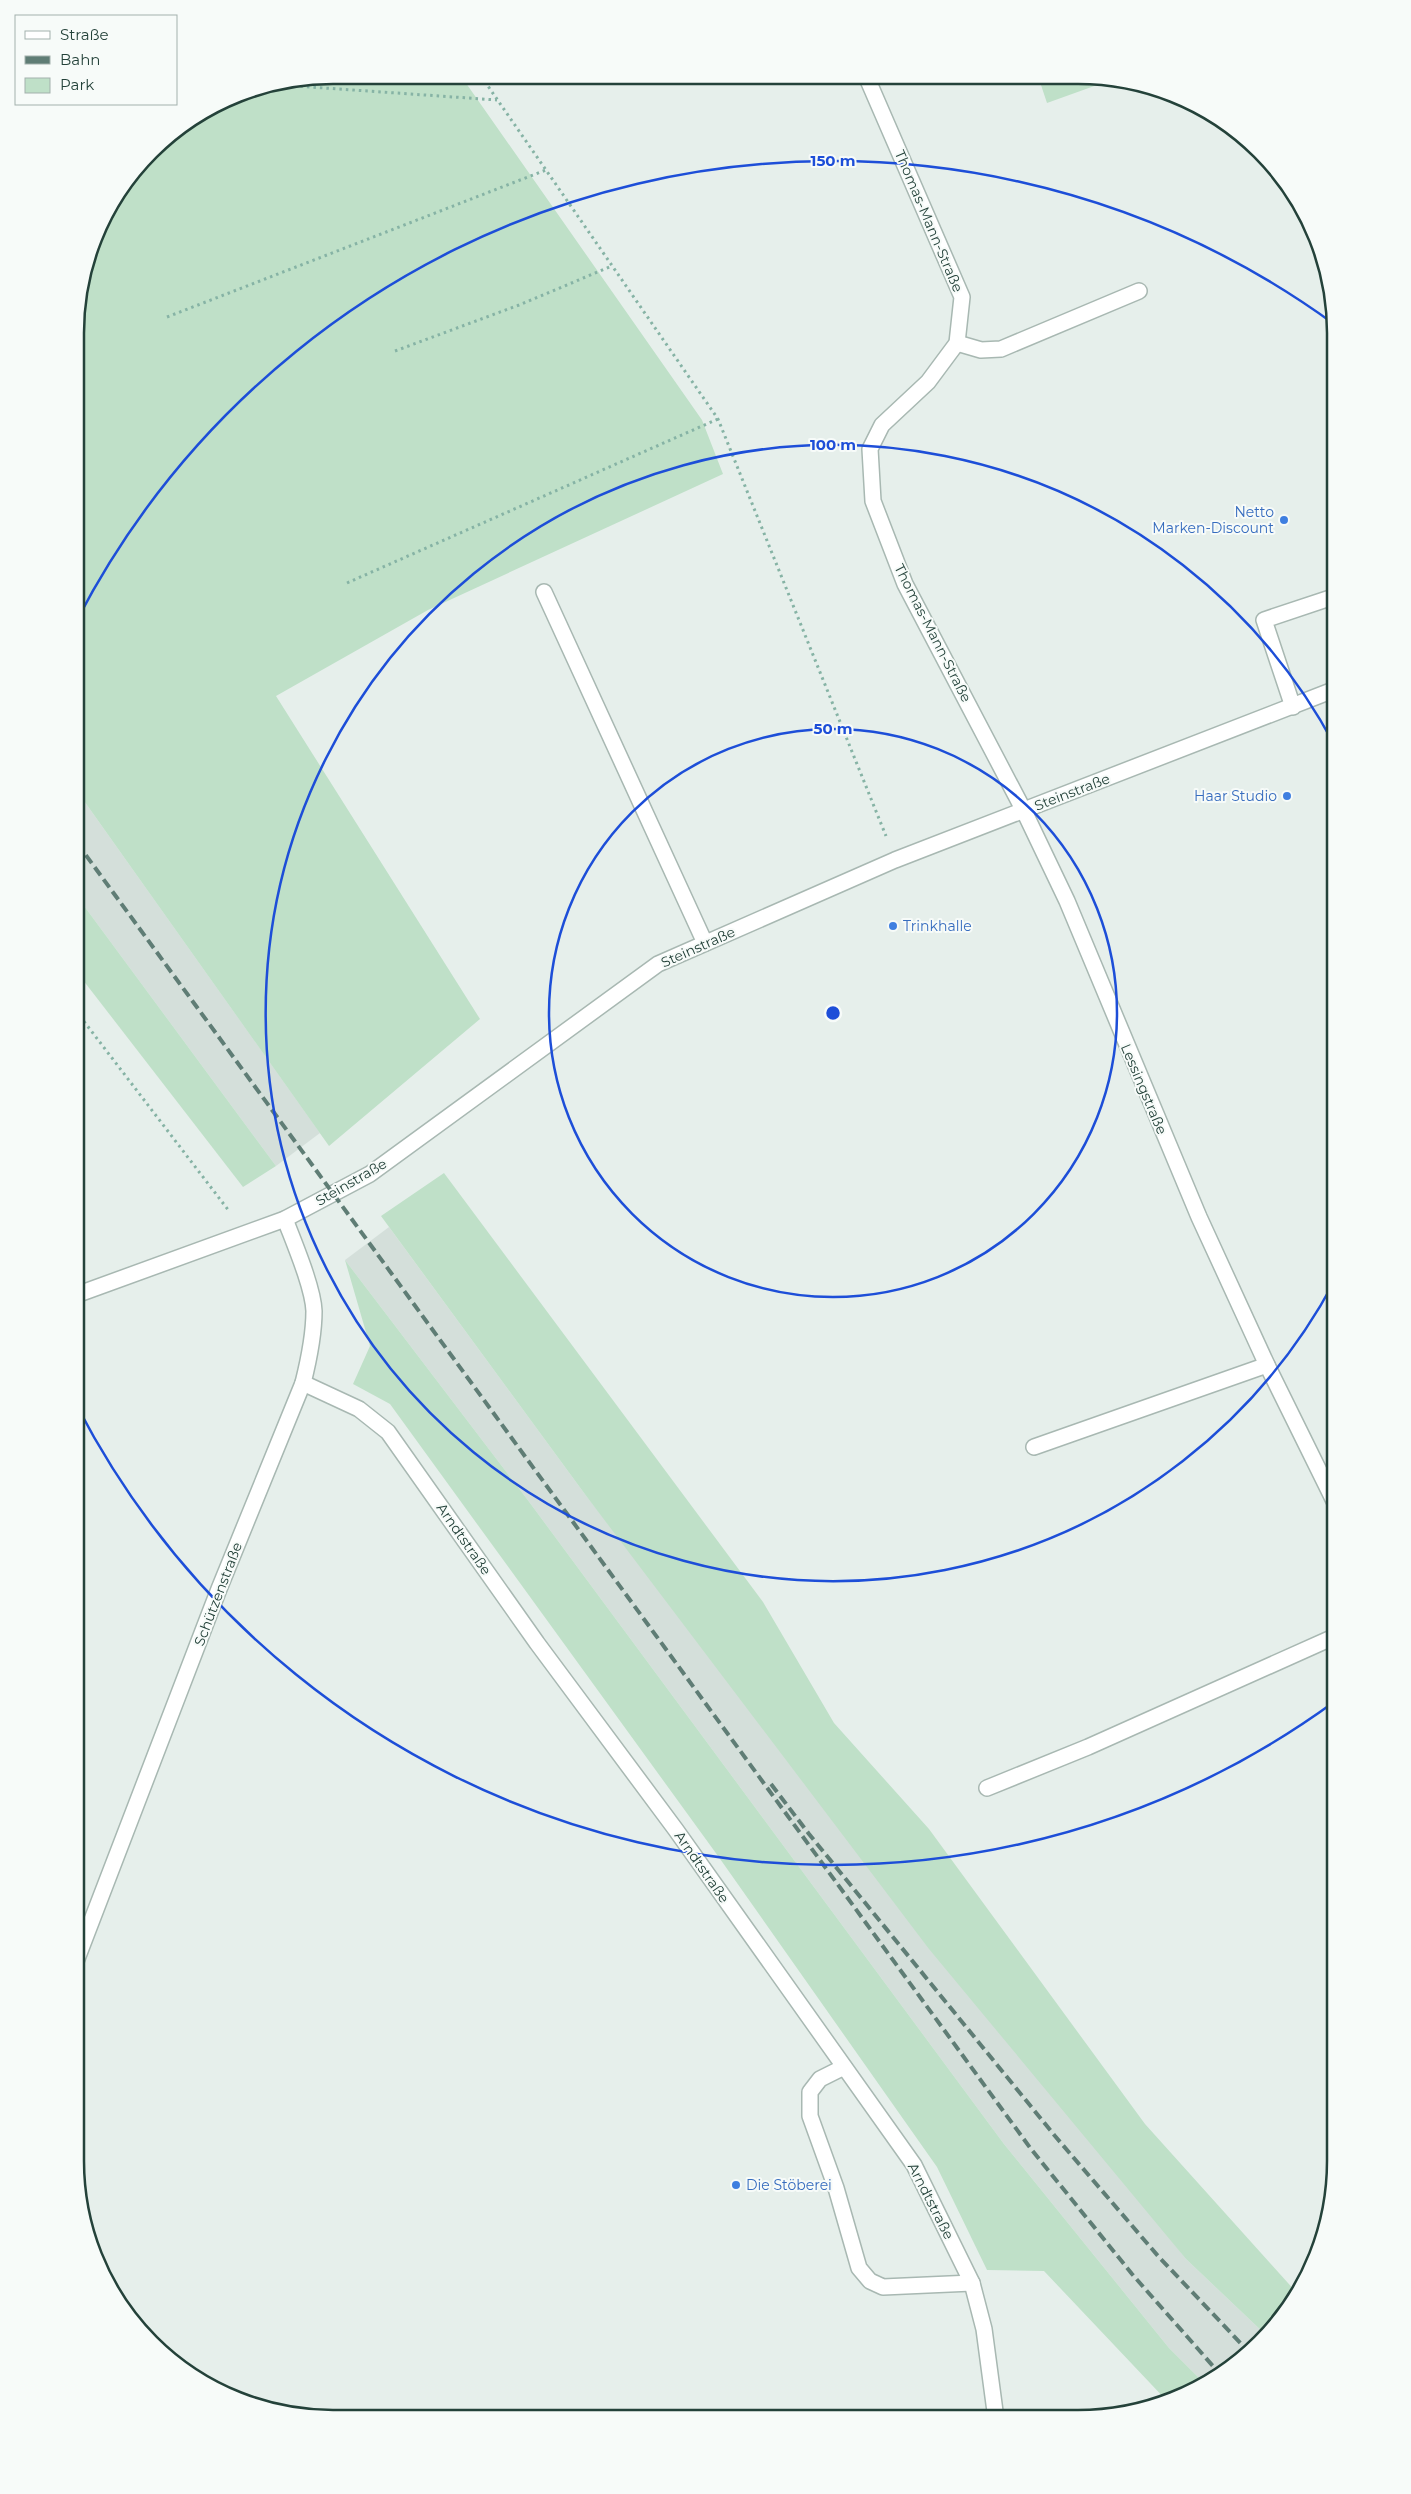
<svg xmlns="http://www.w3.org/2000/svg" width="1411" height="2494" font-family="Montserrat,sans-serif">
  <rect width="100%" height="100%" fill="#e6efeb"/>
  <g fill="#d4dfda">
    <polygon points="77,791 320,1133 276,1166 76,895"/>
    <polygon points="389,1227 584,1493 1186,2259 1266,2335 1235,2366 1204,2383 1169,2348 1004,2144 530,1503 345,1260"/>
  </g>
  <g fill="#bfe0c8">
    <polygon points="332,75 461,76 702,420 723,474 428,610 276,696 480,1019 329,1146 77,791 77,299 102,218 162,139 234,94"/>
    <polygon points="1039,79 1111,80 1047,103"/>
    <polygon points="76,895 276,1166 243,1187 76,971"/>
    <polygon points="444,1173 763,1602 834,1723 929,1829 1145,2124 1297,2293 1283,2318 1266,2335 1186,2259 929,1949 584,1493 381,1216"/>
    <polygon points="345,1260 530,1503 1004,2144 1169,2348 1204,2383 1168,2402 1044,2271 987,2270 937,2167 718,1856 390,1404 353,1384 370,1346"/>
  </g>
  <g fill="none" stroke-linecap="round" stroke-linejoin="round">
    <g stroke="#a8b8b2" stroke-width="18">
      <g id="minor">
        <polyline points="867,78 962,297 957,343 928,382 882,425 870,449 873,501 905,584 1024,811 1067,901 1199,1217 1267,1365 1336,1505"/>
        <polyline points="957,343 981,350 1001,349 1139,291"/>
        <polyline points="544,592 705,943"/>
        <polyline points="1293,707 1264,620 1336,596"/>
        <polyline points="76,1295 285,1219 370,1174 658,964 895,860 1336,689"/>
        <polyline points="303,1383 359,1409 388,1432 537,1643 676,1830 914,2165 972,2283 984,2329 996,2419"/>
        <polyline points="1034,1447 1267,1365"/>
        <polyline points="987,1788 1088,1747 1336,1636"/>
        <path d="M75,1964l144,-375 84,-206c6,-24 11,-47 11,-72 -1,-24 -20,-68 -29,-92"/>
        <polyline points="844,2067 820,2079 810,2092 810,2116 836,2188 859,2268 870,2281 883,2287 972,2283"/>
      </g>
    </g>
    <g stroke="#86b3a5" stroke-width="3" stroke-dasharray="2.5 4" stroke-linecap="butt">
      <polyline points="481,76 718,419 886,836"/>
      <polyline points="281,85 497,100"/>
      <polyline points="167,317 546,170"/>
      <polyline points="395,351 519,305 612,266"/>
      <polyline points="347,583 718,419"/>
      <polyline points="76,1011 229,1211"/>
    </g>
    <use href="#minor" stroke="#fff" stroke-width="15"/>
    <g stroke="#5f7d75" stroke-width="4" stroke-dasharray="10 5" stroke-linecap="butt">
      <polyline points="77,843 1031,2149 1132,2274 1220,2374"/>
      <polyline points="771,1784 809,1834 1055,2136 1158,2256 1249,2352"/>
    </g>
  </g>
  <g fill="none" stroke="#1d4ed8" stroke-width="2.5">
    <circle cx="833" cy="1013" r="284"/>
    <path d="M1335 1280A568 568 0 1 1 1335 746"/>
    <path d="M1334 1702A852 852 0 0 1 77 1406M77 620A852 852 0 0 1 1334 324"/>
  </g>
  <g fill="#3f7fe0" stroke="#f7fbf9" stroke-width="2">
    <circle cx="1284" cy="520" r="5"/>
    <circle cx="1287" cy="796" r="5"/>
    <circle cx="893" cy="926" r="5"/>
    <circle cx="736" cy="2185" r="5"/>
  </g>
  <g text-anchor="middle" stroke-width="4" stroke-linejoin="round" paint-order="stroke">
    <g font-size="14" fill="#24423a" stroke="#f7fbf9">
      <text transform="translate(929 221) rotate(67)" y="5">Thomas-Mann-Straße</text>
      <text transform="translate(933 633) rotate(63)" y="5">Thomas-Mann-Straße</text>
      <text transform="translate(1072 792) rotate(-21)" y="5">Steinstraße</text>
      <text transform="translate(698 947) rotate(-24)" y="5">Steinstraße</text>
      <text transform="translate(1144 1089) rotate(67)" y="5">Lessingstraße</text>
      <text transform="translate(351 1182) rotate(-30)" y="5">Steinstraße</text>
      <text transform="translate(464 1539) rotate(55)" y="5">Arndtstraße</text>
      <text transform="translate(218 1594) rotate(-69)" y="5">Schützenstraße</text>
      <text transform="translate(702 1867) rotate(55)" y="5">Arndtstraße</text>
      <text transform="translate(931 2201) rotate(63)" y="5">Arndtstraße</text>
    </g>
    <g font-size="14" fill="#366cbe" stroke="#f7fbf9" text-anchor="end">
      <text x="1274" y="517">Netto<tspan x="1274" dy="16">Marken-Discount</tspan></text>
      <text x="1277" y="801">Haar Studio</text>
      <text x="903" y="931" text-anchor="start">Trinkhalle</text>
      <text x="746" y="2190" text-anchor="start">Die Stöberei</text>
    </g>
  </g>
  <path d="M0 0H1411V2494H0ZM333 84H1078A249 249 0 0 1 1327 333V2161A249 249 0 0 1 1078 2410H333A249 249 0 0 1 84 2161V333A249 249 0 0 1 333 84Z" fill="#f7fbf9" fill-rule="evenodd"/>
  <path fill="none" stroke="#24423a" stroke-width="2.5" d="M333 84H1078A249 249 0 0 1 1327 333V2161A249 249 0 0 1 1078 2410H333A249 249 0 0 1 84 2161V333A249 249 0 0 1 333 84Z"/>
  <circle cx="833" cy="1013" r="8" fill="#1d4ed8" stroke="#f7fbf9" stroke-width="2.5"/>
  <g font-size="15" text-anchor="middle" font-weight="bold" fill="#1d4ed8" stroke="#f7fbf9" stroke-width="4" stroke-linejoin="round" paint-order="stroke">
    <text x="833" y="166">150 m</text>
    <text x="833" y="450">100 m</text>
    <text x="833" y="734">50 m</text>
  </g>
  <rect x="15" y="15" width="162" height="90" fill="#f7fbf9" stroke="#a3b1ad"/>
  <rect x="25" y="31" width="25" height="8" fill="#ffffff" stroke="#a3b1ad"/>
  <text x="60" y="40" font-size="15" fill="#24423a">Straße</text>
  <rect x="25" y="56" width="25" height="8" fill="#5f7d75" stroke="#a3b1ad"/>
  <text x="60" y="65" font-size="15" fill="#24423a">Bahn</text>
  <rect x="25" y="78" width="25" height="15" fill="#bfe0c8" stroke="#a3b1ad"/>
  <text x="60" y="90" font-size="15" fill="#24423a">Park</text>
</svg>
